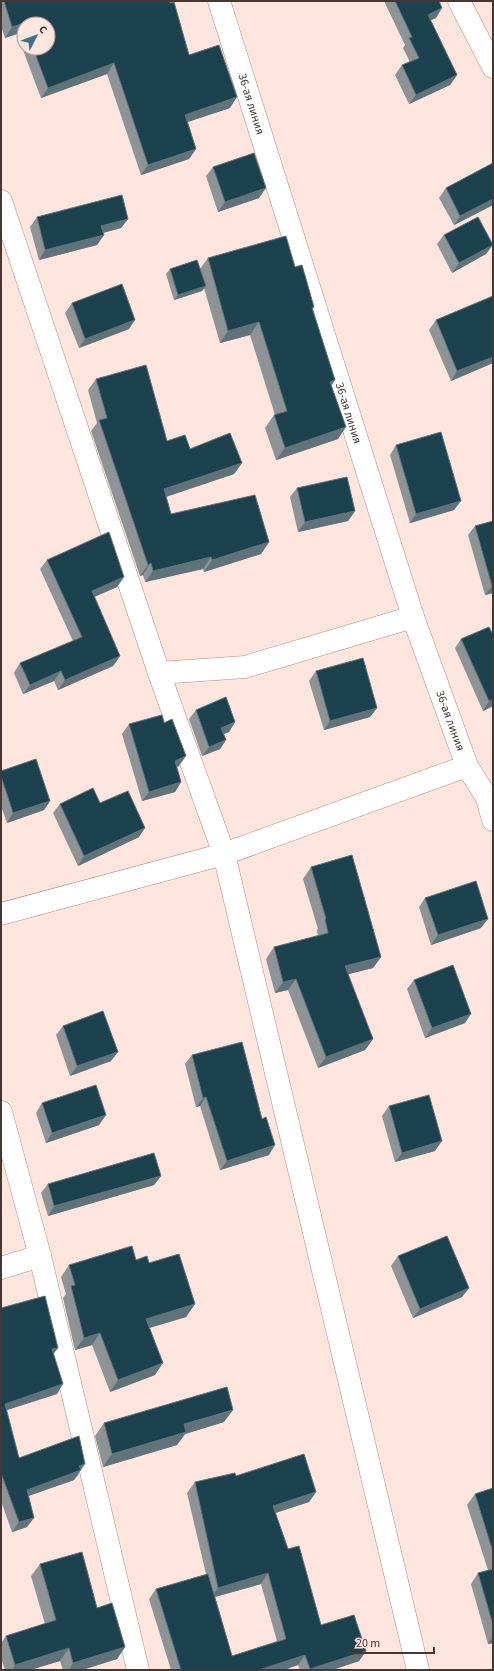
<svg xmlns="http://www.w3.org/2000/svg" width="494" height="1671" font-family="'Source Sans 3',sans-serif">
  <rect width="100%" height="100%" fill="#fee5de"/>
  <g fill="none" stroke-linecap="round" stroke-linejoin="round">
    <g stroke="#b18c82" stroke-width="23">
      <g id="minor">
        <path id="s1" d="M219,1l194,616 54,149 20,32 6,22"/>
        <polyline points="459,1 493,67"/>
        <polyline points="1,201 159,673 245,667 413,617"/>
        <polyline points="159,673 224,854 418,1670"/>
        <polyline points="1,914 224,854 467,766"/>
        <polyline points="1,1112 40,1256 138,1670"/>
        <polyline points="1,1268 40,1256"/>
      </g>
    </g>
    <use href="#minor" stroke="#fff" stroke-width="22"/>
  </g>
  <g fill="#8e9496" fill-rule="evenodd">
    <path d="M1,1h168l20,54 41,53 -42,14 8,27 -7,10 -48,16 -34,-101 -66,24 -24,-64 -12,4 -4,-12zM24,24h24v24h-24z"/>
    <polygon points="384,1 439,1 436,18 431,20 457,75 450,85 409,104 395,75 402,65 410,62 403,48 405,45"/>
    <polygon points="493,163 493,205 454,225 439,198 446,188"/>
    <polygon points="213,167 259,198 218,212 206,176"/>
    <polygon points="37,217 128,219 121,228 103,233 104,235 97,245 39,260 30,227"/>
    <polygon points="444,235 486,254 452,273 437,244"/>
    <polygon points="208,258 295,267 314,307 313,309 335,380 332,385 338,439 276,460 265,428 274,415 275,415 250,335 220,343 204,288 202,291 174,300 166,274 170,269 200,269"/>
    <polygon points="493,296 493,363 451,381 429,330 436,320"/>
    <polygon points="72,303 129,329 79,348 65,313"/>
    <polygon points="96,379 167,441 190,449 242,463 234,474 166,497 171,514 269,542 261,554 204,572 203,569 145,582 143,575 140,576 91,431 97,423 88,390"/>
    <polygon points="396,445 454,510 410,523 390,455"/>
    <polygon points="297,488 355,511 348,521 298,532 290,497"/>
    <polygon points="493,521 493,593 485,595 468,535 475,526"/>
    <polygon points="47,560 124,577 117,587 94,597 120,656 113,666 58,690 54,681 23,694 14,673 20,663 73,641 40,569"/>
    <polygon points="493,635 493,706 483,711 455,648 461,639"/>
    <polygon points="316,671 377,708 370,717 324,730 309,681"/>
    <polygon points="196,710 235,722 229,732 224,734 226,740 220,749 202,756 189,719"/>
    <polygon points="164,723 179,766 177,767 181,782 175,792 142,801 122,734 129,724"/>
    <polygon points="1,771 50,801 44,810 7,823 1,806"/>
    <polygon points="100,803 139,837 78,866 53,813 60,804"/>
    <polygon points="311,867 381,957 373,968 348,974 373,1039 365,1050 318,1068 288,990 275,993 266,959 274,947 318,936 317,930 318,929 303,879"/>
    <polygon points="425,898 481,928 431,945 419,907"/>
    <polygon points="414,980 465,1023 425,1038 407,989"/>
    <polygon points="63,1026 111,1061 70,1076 56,1035"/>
    <polygon points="192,1055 269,1155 220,1170 200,1106 196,1107 185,1064"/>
    <polygon points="42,1103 99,1125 46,1143 36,1113"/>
    <polygon points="389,1106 435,1151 395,1162 382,1116"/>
    <polygon points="161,1176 154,1185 48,1216 41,1193 48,1184"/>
    <polygon points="398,1256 469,1288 462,1297 413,1318 391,1266"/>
    <polygon points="136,1260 149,1263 195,1304 186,1317 150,1328 155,1375 110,1392 92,1345 75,1350 63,1298 66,1294 61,1277 69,1265"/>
    <polygon points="1,1308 58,1348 53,1354 57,1394 6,1410 19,1458 79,1474 74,1480 28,1496 27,1527 12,1532 1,1501"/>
    <polygon points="224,1422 185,1434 177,1445 103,1467 95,1436 104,1423"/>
    <path d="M236,1476l80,16 -7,10 -34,11 13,36 33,76 45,26 -7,10 -27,9h-32l-2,-5 -14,5h-113l-22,-71 7,-10 50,-15 -19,-81 8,-11zM261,1584l16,57 -45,15 -17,-59z"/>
    <polygon points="493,1488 493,1643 488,1644 471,1584 478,1573 488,1570 467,1505 475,1494"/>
    <polygon points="40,1564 97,1608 125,1647 117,1659 82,1670 63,1670 60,1661 30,1670 5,1670 1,1658 1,1643 6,1636 45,1624 31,1576"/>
  </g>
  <g fill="#60737a">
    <polygon points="442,8 436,18 422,24 428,15"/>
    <polygon points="24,23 17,34 5,38 12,27"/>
    <polygon points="114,63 107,74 41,98 48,88"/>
    <polygon points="457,75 450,85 409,104 416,95"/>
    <polygon points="237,97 230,108 178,125 185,115"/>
    <polygon points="196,149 189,159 141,175 148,165"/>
    <polygon points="266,188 259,198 218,212 225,202"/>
    <polygon points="493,199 493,205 454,225 460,216"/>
    <polygon points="128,219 121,228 95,235 101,226"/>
    <polygon points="104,235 97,245 39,260 45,250"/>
    <polygon points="493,245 486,254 452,273 459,263"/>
    <polygon points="206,286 202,291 174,300 178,295"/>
    <polygon points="135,320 129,329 79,348 85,339"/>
    <polygon points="259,322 250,335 220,343 228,331"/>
    <polygon points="493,357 493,363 451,381 457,371"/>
    <polygon points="335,380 326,392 330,382"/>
    <polygon points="346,427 338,439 276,460 285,448"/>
    <polygon points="242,463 234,474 156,500 164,489"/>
    <polygon points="461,501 454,510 410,523 416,514"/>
    <polygon points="355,511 348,521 298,532 305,522"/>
    <polygon points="269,542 261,554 204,572 212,560"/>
    <polygon points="211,557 203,569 145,582 153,571"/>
    <polygon points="151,563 143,575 140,576 148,565"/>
    <polygon points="124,577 117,587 85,601 92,591"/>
    <polygon points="493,585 493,593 485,595 492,586"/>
    <polygon points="120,656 113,666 58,690 65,680"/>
    <polygon points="61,671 54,681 23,694 30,685"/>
    <polygon points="493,700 493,706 483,711 489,701"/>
    <polygon points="377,708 370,717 324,730 330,721"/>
    <polygon points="235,722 229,732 215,737 221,728"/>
    <polygon points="226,740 220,749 202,756 209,747"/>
    <polygon points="186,756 179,766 168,770 175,761"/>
    <polygon points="181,782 175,792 142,801 149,792"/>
    <polygon points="50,801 44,810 7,823 13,813"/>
    <polygon points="145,828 139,837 78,866 84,856"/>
    <polygon points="488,919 481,928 431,945 438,935"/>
    <polygon points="381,957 373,968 337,977 345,966"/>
    <polygon points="296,979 288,990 275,993 283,982"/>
    <polygon points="471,1014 465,1023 425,1038 432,1028"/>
    <polygon points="373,1039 365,1050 318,1068 326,1057"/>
    <polygon points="118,1052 111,1061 70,1076 77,1066"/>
    <polygon points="206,1097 200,1106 196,1107 203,1098"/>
    <polygon points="106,1115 99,1125 46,1143 52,1133"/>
    <polygon points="442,1141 435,1151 395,1162 402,1153"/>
    <polygon points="275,1145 269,1155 220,1170 227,1161"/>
    <polygon points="161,1176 154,1185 48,1216 54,1206"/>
    <polygon points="469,1288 462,1297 413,1318 420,1309"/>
    <polygon points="195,1304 186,1317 138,1331 146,1319"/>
    <polygon points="100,1333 92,1345 75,1350 84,1338"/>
    <polygon points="58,1348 51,1357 52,1349"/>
    <polygon points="163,1363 155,1375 110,1392 118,1380"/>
    <polygon points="63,1384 57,1394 1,1412 5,1404"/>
    <polygon points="233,1410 224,1422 185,1434 177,1445 103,1467 112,1454 184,1424"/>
    <polygon points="85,1464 74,1480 20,1499 27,1490 79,1466"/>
    <polygon points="316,1492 309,1502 266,1516 273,1506"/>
    <polygon points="34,1518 27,1527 12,1532 19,1522"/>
    <polygon points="268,1573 261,1584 211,1598 218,1588"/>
    <polygon points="493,1636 493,1643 488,1644"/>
    <polygon points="125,1647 117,1659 82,1670 69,1670 73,1663"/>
    <polygon points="69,1648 60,1661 30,1670 12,1670 15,1665"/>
    <polygon points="366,1651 359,1661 332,1670 310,1670 310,1669"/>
    <polygon points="305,1655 298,1665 284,1670 259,1670"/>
  </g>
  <g fill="#1d424f" stroke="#60737a">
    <polygon points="4,1 169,1 170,3 174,2 189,55 219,45 237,97 185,115 196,149 148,165 114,63 48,88 33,48 48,48 48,24 24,24 24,23 12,27"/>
    <polygon points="395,1 439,1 442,8 428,15 457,75 416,95 402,65 419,58 409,38 412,37"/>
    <polygon points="254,153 266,188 225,202 213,167"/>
    <polygon points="493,163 493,199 460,216 446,188"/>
    <polygon points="122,195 128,219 101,226 104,235 45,250 37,217"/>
    <polygon points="478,217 493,245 459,263 444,235"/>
    <polygon points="286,236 295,267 302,265 314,307 312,308 335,380 330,382 346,427 285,448 274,415 287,411 259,322 228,331 208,258"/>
    <polygon points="197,260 206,286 178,295 170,269"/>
    <polygon points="122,284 135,320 85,339 72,303"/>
    <polygon points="493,296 493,357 457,371 436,320"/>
    <polygon points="146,365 167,441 185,435 190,449 230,433 242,463 164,489 171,514 255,495 269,542 212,560 211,557 153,571 151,563 148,565 99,420 107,418 96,379"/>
    <polygon points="441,432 461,501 416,514 396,445"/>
    <polygon points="347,477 355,511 305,522 297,488"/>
    <polygon points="493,521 493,585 492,586 475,526"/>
    <polygon points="109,532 124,577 92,591 120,656 65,680 61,671 30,685 20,663 82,637 47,560"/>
    <polygon points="489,627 493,635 493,700 489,701 461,639"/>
    <polygon points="363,658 377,708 330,721 316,671"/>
    <polygon points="226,697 235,722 221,728 226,740 209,747 196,710"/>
    <polygon points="162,715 164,723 172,719 186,756 175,761 181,782 149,792 129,724"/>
    <polygon points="36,759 50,801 13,813 1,776 1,771"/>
    <polygon points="93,788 100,803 128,791 145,828 84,856 60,804"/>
    <polygon points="352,855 381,957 345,966 373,1039 326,1057 296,979 283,982 274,947 328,933 325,919 326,919 311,867"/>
    <polygon points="476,881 488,919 438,935 425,898"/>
    <polygon points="453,965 471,1014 432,1028 414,980"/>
    <polygon points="103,1011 118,1052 77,1066 63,1026"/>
    <polygon points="242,1042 262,1119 266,1117 275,1145 227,1161 206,1097 203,1098 192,1055"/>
    <polygon points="96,1085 106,1115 52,1133 42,1103"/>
    <polygon points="429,1095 442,1141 402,1153 389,1106"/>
    <polygon points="154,1153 161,1176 54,1206 48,1184"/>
    <polygon points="447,1236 469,1288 420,1309 398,1256"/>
    <polygon points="132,1246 136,1260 147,1256 149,1263 179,1254 195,1304 146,1319 163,1363 118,1380 100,1333 84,1338 71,1286 75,1285 69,1265"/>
    <polygon points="45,1296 58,1348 52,1349 63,1384 5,1404 19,1458 79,1436 85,1464 79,1466 81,1470 27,1490 34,1518 19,1522 1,1473 1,1308"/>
    <polygon points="227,1387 233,1410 184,1424 186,1432 112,1454 104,1423"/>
    <polygon points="304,1454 316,1492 273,1506 288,1549 299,1546 321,1625 354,1615 366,1651 310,1669 305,1655 259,1670 181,1670 156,1589 208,1574 232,1656 286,1639 268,1573 218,1588 195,1482 235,1473 236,1476"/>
    <polygon points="493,1488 493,1552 475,1494"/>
    <polygon points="82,1552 97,1608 112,1603 125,1647 73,1663 69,1648 15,1665 6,1636 56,1620 40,1564"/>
    <polygon points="493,1569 493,1625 478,1573"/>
  </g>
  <g text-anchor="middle" stroke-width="4" stroke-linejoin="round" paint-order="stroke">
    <g font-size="12" fill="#473733" stroke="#fee5de">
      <text dy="4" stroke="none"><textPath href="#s1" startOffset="108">36-ая линия</textPath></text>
      <text dy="4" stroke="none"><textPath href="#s1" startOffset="432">36-ая линия</textPath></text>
      <text dy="4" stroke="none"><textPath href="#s1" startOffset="756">36-ая линия</textPath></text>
    </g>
  </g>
  <rect width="494" height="1671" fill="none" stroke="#473733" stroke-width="4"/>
  <g transform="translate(36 36) rotate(48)"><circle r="19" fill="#fee5de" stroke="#b59f9a"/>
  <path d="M0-3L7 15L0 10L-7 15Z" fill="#37758b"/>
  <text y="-6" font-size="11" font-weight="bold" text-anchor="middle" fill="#473733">С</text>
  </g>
  <path d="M350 1647v6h84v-6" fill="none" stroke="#473733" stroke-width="2"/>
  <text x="356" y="1647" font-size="12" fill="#473733" stroke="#fee5de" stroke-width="3" paint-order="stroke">20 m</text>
</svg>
